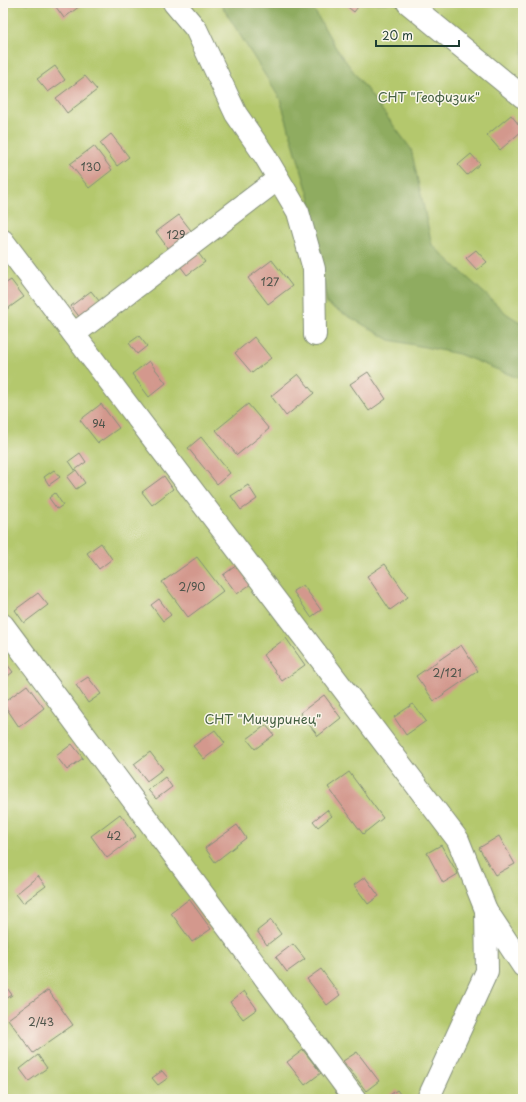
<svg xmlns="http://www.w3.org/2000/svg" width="526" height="1102" font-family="'Playpen Sans',sans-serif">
  <rect width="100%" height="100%" fill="#fbf7ec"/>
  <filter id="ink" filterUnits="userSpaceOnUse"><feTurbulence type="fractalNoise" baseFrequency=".025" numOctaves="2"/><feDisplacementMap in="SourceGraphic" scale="8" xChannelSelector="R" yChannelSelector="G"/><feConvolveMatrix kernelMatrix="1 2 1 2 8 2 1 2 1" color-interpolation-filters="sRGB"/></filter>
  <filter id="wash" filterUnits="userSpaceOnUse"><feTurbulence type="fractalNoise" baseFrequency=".012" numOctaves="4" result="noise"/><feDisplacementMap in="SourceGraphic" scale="16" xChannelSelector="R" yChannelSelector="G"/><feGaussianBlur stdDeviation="0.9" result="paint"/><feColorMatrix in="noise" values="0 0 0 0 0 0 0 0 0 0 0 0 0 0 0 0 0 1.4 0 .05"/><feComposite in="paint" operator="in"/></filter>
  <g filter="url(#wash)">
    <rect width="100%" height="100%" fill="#e7e0bc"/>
    <rect fill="#b4c86d" stroke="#6a8250" x="3" y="3" width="520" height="1096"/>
    <polygon fill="#8fac60" stroke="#57744a" points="220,3 310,3 336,48 411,149 432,245 507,314 523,324 523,380 459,354 390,340 327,304 310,199 280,99"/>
    <g id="blocks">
      <g fill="#d3988d">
        <polygon points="53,3 84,3 64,18"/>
        <polygon points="343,3 361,3 354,12"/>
        <polygon points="55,66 65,80 48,92 37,79"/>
        <polygon points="85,76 97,90 67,113 56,98"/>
        <polygon points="511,115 523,130 500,150 487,135"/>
        <polygon points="111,134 129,157 117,166 100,143"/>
        <polygon points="94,146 112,170 89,188 70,164"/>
        <polygon points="471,154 480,164 467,175 458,165"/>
        <polygon points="179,215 197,238 173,255 156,232"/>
        <polygon points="196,250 205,262 187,275 178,263"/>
        <polygon points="476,250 487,262 477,270 466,258"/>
        <polygon points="272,260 292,286 268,304 248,278"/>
        <polygon points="11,280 24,297 3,312 3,285"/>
        <polygon points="91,291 104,307 84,323 71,306"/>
        <polygon points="139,336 147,346 137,354 129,343"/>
        <polygon points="254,337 271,358 252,373 235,353"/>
        <polygon points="149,361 166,383 149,397 132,374"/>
        <polygon points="368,372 386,399 369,411 350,384"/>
        <polygon points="298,374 314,393 286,416 271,396"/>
        <polygon points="101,404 119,428 98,443 80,420"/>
        <polygon points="248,404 269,429 237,455 216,430"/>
        <polygon points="201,437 230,473 217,484 188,448"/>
        <polygon points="80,453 86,462 75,470 69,461"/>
        <polygon points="54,470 60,477 49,485 44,477"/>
        <polygon points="76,470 85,483 76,489 67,477"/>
        <polygon points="164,476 173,489 152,505 142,492"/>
        <polygon points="248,485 257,499 241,510 231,496"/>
        <polygon points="55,493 63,505 57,509 49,498"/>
        <polygon points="101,543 112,559 99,569 87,553"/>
        <polygon points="197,557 223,591 188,617 162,582"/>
        <polygon points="385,564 408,597 390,610 367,576"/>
        <polygon points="237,565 251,584 237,594 223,575"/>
        <polygon points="303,585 321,610 311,617 293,591"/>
        <polygon points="38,593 48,605 24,623 15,610"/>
        <polygon points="159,599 171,615 163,621 151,605"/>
        <polygon points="286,638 305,665 282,681 263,655"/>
        <polygon points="461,645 478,671 434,701 416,676"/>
        <polygon points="3,659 13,672 3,680"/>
        <polygon points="88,677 101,694 88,703 76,685"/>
        <polygon points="27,685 44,708 19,727 3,703"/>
        <polygon points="324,695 341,718 318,736 300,713"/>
        <polygon points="413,704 426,721 406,735 394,717"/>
        <polygon points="266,725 274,735 255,749 247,739"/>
        <polygon points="215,730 225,743 204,759 193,746"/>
        <polygon points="72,744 83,758 67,770 56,756"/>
        <polygon points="150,752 163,769 147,781 134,764"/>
        <polygon points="349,772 383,818 363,834 328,787"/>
        <polygon points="165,777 172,787 156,799 148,790"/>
        <polygon points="327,810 332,816 318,827 313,821"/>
        <polygon points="120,814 136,836 107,858 91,836"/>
        <polygon points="237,825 246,838 215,862 205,848"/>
        <polygon points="499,836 515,864 495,875 479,848"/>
        <polygon points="441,845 458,874 443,883 427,853"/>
        <polygon points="38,876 46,886 23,903 16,894"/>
        <polygon points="365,877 379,896 368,904 354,885"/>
        <polygon points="189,899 211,929 192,942 171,913"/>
        <polygon points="271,920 281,934 267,945 257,931"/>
        <polygon points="293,944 305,959 287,972 276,957"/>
        <polygon points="321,969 340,995 327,1005 307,979"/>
        <polygon points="3,982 12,995 3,1001"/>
        <polygon points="48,990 73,1025 33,1053 8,1019"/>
        <polygon points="244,991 257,1009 243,1019 230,1002"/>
        <polygon points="303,1050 321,1073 305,1085 287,1062"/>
        <polygon points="357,1052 379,1081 366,1091 343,1061"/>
        <polygon points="38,1055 47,1068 29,1081 20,1069"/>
        <polygon points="162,1071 168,1078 158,1085 152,1078"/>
        <polygon points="397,1090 404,1099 384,1099"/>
      </g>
    </g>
  </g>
  <g filter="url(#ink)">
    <use href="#blocks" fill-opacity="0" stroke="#838e78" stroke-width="1"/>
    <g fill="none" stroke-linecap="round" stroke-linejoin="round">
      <g stroke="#838e78" stroke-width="24">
        <g id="minor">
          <polyline points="174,3 196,29 236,114 265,156 298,212 314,269 315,335"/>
          <polyline points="408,3 523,97"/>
          <polyline points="3,241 458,840 486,910 487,971 428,1099"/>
          <polyline points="74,334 278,179"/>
          <polyline points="3,625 355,1099"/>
          <polyline points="486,910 523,966"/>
        </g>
      </g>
      <use href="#minor" stroke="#fff" stroke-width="22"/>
    </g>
  </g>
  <g text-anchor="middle" stroke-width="3" stroke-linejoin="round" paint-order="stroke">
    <g font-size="11" fill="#4c544a">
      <text x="91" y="171">130</text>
      <text x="176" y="239">129</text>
      <text x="270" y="286">127</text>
      <text x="99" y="428">94</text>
      <text x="192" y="591">2/90</text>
      <text x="447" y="677">2/121</text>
      <text x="114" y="840">42</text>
      <text x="41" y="1026">2/43</text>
    </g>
    <g font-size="13" fill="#446042" stroke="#fbf7ec">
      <text x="429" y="102">СНТ "Геофизик"</text>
      <text x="263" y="724">СНТ "Мичуринец"</text>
    </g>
  </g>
  <rect width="526" height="1102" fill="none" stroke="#fbf7ec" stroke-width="16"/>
  <path d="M376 40v6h83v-6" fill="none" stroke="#1f3d34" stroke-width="2"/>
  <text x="382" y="40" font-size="12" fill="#1f3d34" stroke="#fbf7ec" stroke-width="3" paint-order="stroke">20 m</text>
</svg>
